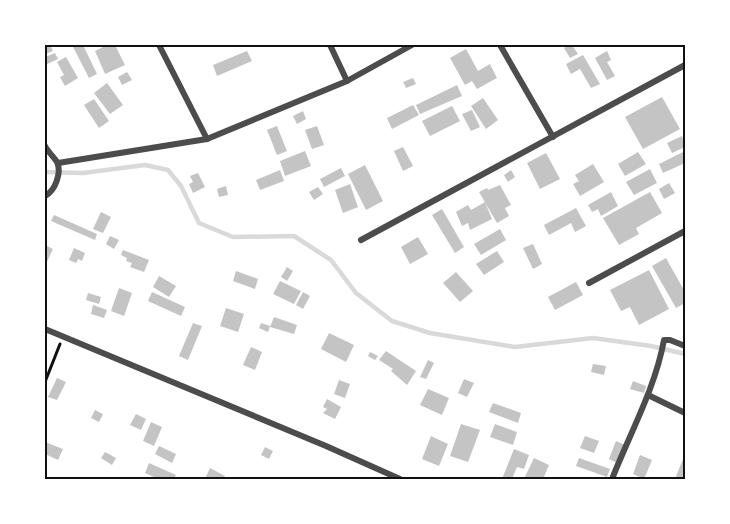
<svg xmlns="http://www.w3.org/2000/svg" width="730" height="524" font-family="'Alegreya Sans',sans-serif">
  <rect width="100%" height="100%" fill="#fff"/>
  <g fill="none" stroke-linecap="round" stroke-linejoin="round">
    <polyline stroke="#d9d9d9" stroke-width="4.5" points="45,172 83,173 145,165 168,170 181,186 199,223 233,237 294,236 331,260 356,293 392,321 430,333 515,347 593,338 651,346 685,354"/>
  </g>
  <g fill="#c4c4c4">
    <polygon points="50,45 53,51 45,54 45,46"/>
    <polygon points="72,45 83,45 97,74 89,78"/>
    <polygon points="107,45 115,45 125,65 105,74 95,51"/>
    <polygon points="569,45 572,45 578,54 570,58 564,48"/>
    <polygon points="466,49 478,71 490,64 497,78 477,89 472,81 465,85 450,58"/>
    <polygon points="247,51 252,61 217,76 213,65"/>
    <polygon points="607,51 611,60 607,62 615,76 607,80 595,58"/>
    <polygon points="55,53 58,59 45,65 45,57"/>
    <polygon points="583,55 600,84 591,88 580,69 571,74 566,64"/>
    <polygon points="66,57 78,78 65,86 60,77 64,75 57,62"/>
    <polygon points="127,72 132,80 122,85 118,77"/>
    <polygon points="413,78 416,84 406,88 403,82"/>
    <polygon points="107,83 123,105 110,114 94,93"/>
    <polygon points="457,85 462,96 420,114 416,105"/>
    <polygon points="662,97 680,129 643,149 625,117"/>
    <polygon points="483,98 498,120 486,129 471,106"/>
    <polygon points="94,99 109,121 99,128 84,105"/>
    <polygon points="413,105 419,115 392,129 387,118"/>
    <polygon points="452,106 460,121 430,136 422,121"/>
    <polygon points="472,110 480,127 471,131 462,114"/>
    <polygon points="303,111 306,119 297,124 293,116"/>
    <polygon points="277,126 287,151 277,155 267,130"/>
    <polygon points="317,126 324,145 312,149 305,130"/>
    <polygon points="682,136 685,147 672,153 667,143"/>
    <polygon points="403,147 413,166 403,171 394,151"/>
    <polygon points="305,151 311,166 285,176 280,161"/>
    <polygon points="685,151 685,163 663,173 659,164"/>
    <polygon points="638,152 646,164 625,176 618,164"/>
    <polygon points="546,153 560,179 540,189 527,163"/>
    <polygon points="593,164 604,182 580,196 573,184 579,181 575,175"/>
    <polygon points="365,165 383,201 366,210 348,174"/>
    <polygon points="341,168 345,176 324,187 320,179"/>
    <polygon points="650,169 657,183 634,195 626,182"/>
    <polygon points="280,170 284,181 260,190 256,180"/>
    <polygon points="511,170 515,177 508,182 504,175"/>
    <polygon points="198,173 205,187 193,193 189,184 193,182 190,176"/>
    <polygon points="669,183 675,193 664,199 659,189"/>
    <polygon points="350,184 358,207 343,213 335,190"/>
    <polygon points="500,185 511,205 505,208 509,216 497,223 479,192 487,188 488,190"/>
    <polygon points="226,186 228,195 219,197 217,189"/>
    <polygon points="318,187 323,194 314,200 309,192"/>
    <polygon points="611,192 618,206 601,216 598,209 592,212 588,205"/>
    <polygon points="650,192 662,213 636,228 639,234 619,245 603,218"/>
    <polygon points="485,202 492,219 470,230 468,223 462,226 456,212 468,205 471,210"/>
    <polygon points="576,208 586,226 575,232 571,223 549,235 544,225"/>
    <polygon points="442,209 464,247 455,253 432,215"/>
    <polygon points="101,212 111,217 103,233 93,229"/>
    <polygon points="54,215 97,234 95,240 51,221"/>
    <polygon points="500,229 506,240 481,255 474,244"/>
    <polygon points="110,236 119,240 114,249 106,244"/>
    <polygon points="418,237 428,254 410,264 401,247"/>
    <polygon points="533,244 542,264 533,269 523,248"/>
    <polygon points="47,246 53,249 45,266 45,251"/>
    <polygon points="74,248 85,253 82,261 78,259 76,263 69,260"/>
    <polygon points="123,250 149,260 144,272 130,267 132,263 126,261 127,258 121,255"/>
    <polygon points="497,251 504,262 484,275 476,264"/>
    <polygon points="666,258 685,292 685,303 676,308 652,266"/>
    <polygon points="287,267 293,271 287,281 281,277"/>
    <polygon points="649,270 669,309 639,325 630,307 621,311 610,290"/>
    <polygon points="236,271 258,279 255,289 233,281"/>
    <polygon points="456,272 473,291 460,302 443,283"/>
    <polygon points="159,276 176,286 169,297 153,287"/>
    <polygon points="280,281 301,291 294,304 273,294"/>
    <polygon points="576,282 583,295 555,310 548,297"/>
    <polygon points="119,288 132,293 124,316 111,311"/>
    <polygon points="152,292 185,307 181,316 148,301"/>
    <polygon points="303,292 310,296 303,309 296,305"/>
    <polygon points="88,293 101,297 99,304 86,300"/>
    <polygon points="93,305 107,310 104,318 91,314"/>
    <polygon points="226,308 244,314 238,332 220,326"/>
    <polygon points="274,317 297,325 294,334 270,327"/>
    <polygon points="193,323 202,326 188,360 179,356"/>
    <polygon points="261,323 270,326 268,332 259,328"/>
    <polygon points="329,333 354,345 346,362 321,349"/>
    <polygon points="251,347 262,352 255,370 243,365"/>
    <polygon points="386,351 416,371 407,385 391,371 393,369 379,360"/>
    <polygon points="370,352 378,356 375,360 368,356"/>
    <polygon points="428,360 434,363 426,379 420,377"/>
    <polygon points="593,364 606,366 604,375 591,372"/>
    <polygon points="57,378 66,382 57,400 48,397"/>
    <polygon points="464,379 474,383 467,397 458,393"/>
    <polygon points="339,380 350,384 345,398 334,394"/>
    <polygon points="633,381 646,386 644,393 630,389"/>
    <polygon points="428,389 449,398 442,415 420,405"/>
    <polygon points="327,399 341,407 335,419 323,413 327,409 323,407"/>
    <polygon points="493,403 521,413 518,423 489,412"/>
    <polygon points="95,410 103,414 99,422 91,418"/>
    <polygon points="136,414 146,419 141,430 130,425"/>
    <polygon points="151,422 162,427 154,446 143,441"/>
    <polygon points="461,424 480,430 468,462 450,456"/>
    <polygon points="495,424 517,432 513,445 490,437"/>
    <polygon points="431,436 448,444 439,466 422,459"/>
    <polygon points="585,436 599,441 594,453 580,448"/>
    <polygon points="616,441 625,445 617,463 609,459"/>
    <polygon points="45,442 63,449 58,460 45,454"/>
    <polygon points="159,446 176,454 172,463 155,454"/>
    <polygon points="265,447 273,451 269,459 261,455"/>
    <polygon points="514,449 529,455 524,469 517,467 512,479 502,479"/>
    <polygon points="105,452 116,458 112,465 101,458"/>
    <polygon points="685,454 685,479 675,479"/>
    <polygon points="640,455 652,460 644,479 633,474"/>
    <polygon points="534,458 549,465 543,479 524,479"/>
    <polygon points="579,458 610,469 607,477 576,466"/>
    <polygon points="149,463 176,475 174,479 158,479 145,473"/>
    <polygon points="210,468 225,476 223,479 205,479"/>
  </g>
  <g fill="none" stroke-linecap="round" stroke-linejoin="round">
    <polyline stroke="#111" stroke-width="3" points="45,382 60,344"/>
    <g stroke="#4c4c4c" stroke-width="6">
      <polyline points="159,45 207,139"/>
      <polyline points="330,45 347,81"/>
      <polyline points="500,45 553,137"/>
      <path d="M45,146c3,6 9,11 12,16 5,11 -2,29 -12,34"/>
      <polyline points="58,163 207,139 347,81 412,45"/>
      <polyline points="361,240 685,65"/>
      <polyline points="589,283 685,231"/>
      <polyline points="45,329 326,446 400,479"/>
      <polyline points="648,395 685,413"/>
      <path d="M612,479c18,-46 43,-90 52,-139h6l15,6"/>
    </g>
  </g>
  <rect width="730" height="524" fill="none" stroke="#ffffff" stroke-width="93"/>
  <rect x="46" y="46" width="638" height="432" fill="none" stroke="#111" stroke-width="2"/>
</svg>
